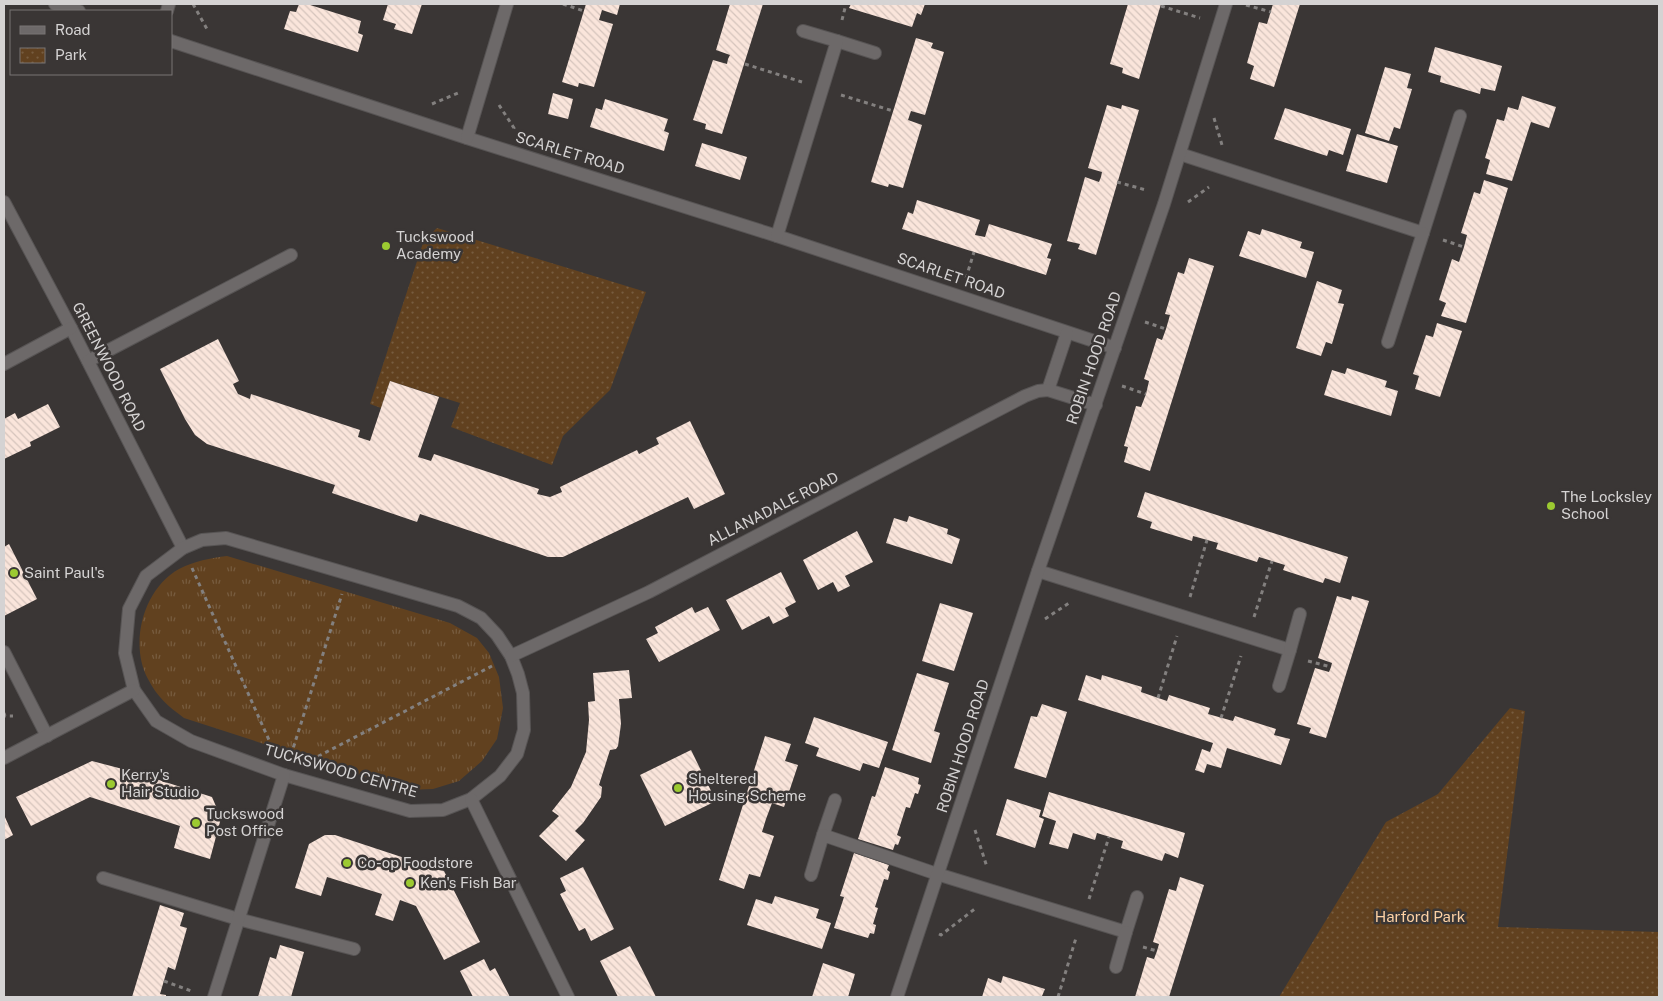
<svg xmlns="http://www.w3.org/2000/svg" width="1663" height="1001" font-family="'Public Sans',sans-serif">
  <defs>
    <pattern id="grass-tufts" width="24" height="20" patternUnits="userSpaceOnUse" patternTransform="scale(1.25)"><rect width="24" height="20" fill="#61411f"/><path d="M3 7l-1-3M5 7V3M7 7l1-3M15 17l-1-3M17 17v-4M19 17l1-3" fill="none" stroke="#775c3f"/></pattern>
    <pattern id="park-dots" width="8" height="8" patternUnits="userSpaceOnUse" patternTransform="scale(1.25)"><rect width="8" height="8" fill="#61411f"/><path d="M2 2h.1M6 6h.1" fill="none" stroke="#775c3f" stroke-width="1.8" stroke-linecap="round"/></pattern>
    <pattern id="building-back-hatch" width="6" height="6" patternUnits="userSpaceOnUse" patternTransform="scale(1.25)"><rect width="6" height="6" fill="#fae5db"/><path d="M-1 5l2 2M0 0l6 6M5-1l2 2" fill="none" stroke="#d5c4bc"/></pattern>
  </defs>
  <rect width="100%" height="100%" fill="#3a3635"/>
  <path fill="url(#grass-tufts)" d="M227,556l223,67 27,15 12,15 10,24 4,31 -6,31 -15,22 -23,20 -26,8 -27,1 -222,-72c-16,-12 -27,-21 -36,-39 -19,-35 -5,-90 31,-110 15,-8 32,-11 48,-13z"/>
  <g fill="url(#park-dots)">
    <polygon points="437,228 646,292 610,390 563,436 552,465 451,427 460,403 390,381 381,408 370,404 424,240"/>
    <polygon points="1510,708 1525,711 1498,927 1659,932 1659,997 1279,997 1386,822 1438,794"/>
  </g>
  <g fill="url(#building-back-hatch)">
    <polygon points="299,4 307,4 361,21 358,33 363,35 358,52 284,29 290,11 296,12"/>
    <polygon points="388,4 422,4 412,34 394,29 396,24 383,20"/>
    <polygon points="586,4 620,4 617,15 602,10 599,20 613,24 594,87 579,83 578,87 562,82"/>
    <polygon points="730,4 763,4 722,134 705,129 706,124 693,120 713,60 727,64 728,59 730,55 716,50"/>
    <polygon points="851,4 925,4 921,15 917,13 912,27 849,8"/>
    <polygon points="1128,4 1143,5 1143,4 1161,4 1139,79 1122,73 1123,68 1110,64"/>
    <polygon points="1273,4 1300,4 1274,87 1250,79 1254,66 1247,63 1259,22 1267,24"/>
    <polygon points="916,38 933,43 931,48 944,52 925,115 911,111 908,120 922,125 903,188 889,184 888,187 871,182"/>
    <polygon points="1435,47 1502,66 1495,91 1481,88 1480,94 1440,82 1441,76 1428,72"/>
    <polygon points="1385,67 1411,74 1407,88 1412,89 1400,129 1394,127 1389,141 1365,133"/>
    <polygon points="553,93 573,99 568,119 548,114"/>
    <polygon points="1522,96 1556,107 1549,128 1531,122 1512,181 1486,174 1490,160 1485,158 1497,119 1504,121 1508,107 1518,110"/>
    <polygon points="605,99 668,119 664,131 669,133 664,151 590,127 596,108 602,110"/>
    <polygon points="1107,105 1121,109 1122,105 1139,110 1096,255 1078,249 1080,244 1067,241 1085,177 1099,182 1101,177 1102,172 1088,168"/>
    <polygon points="1285,108 1351,129 1343,155 1329,150 1327,156 1274,139"/>
    <polygon points="1357,134 1398,146 1387,183 1346,171"/>
    <polygon points="702,143 747,157 740,180 695,166"/>
    <polygon points="1484,180 1508,188 1466,323 1441,316 1446,303 1439,300 1452,259 1459,262 1464,247 1467,235 1461,233 1474,192 1480,194"/>
    <polygon points="917,200 980,220 975,235 985,237 989,224 1052,244 1047,258 1051,259 1046,275 902,229 908,212 913,214"/>
    <polygon points="1262,229 1302,242 1300,248 1314,252 1306,278 1239,256 1248,231 1260,235"/>
    <polygon points="1189,258 1214,266 1150,471 1124,462 1128,447 1124,446 1136,406 1141,407 1146,394 1149,381 1144,379 1157,338 1162,340 1166,329 1170,315 1165,314 1178,272 1184,274"/>
    <polygon points="1317,281 1342,290 1338,303 1344,304 1332,344 1326,342 1321,356 1296,348"/>
    <polygon points="1437,323 1462,331 1440,397 1415,389 1419,376 1413,374 1426,335 1433,337"/>
    <polygon points="218,339 239,381 233,384 238,394 250,399 251,394 360,430 358,437 370,441 390,381 439,397 418,457 431,461 434,454 539,489 537,494 550,497 562,492 560,487 637,450 639,454 659,444 656,438 690,421 725,494 694,509 688,497 563,557 548,557 420,514 417,522 332,493 335,485 207,444 195,435 185,419 160,369"/>
    <polygon points="1347,368 1387,381 1385,387 1398,391 1391,416 1324,395 1332,370 1345,374"/>
    <polygon points="48,404 60,427 30,442 31,446 4,459 4,419 15,413 18,419"/>
    <polygon points="1145,492 1348,557 1340,583 1325,578 1323,583 1283,570 1285,565 1259,557 1257,562 1216,549 1218,543 1193,536 1192,541 1150,528 1152,522 1137,517"/>
    <polygon points="909,516 948,529 947,534 960,539 952,564 886,543 894,518 907,522"/>
    <polygon points="857,531 873,562 845,576 850,586 838,592 833,582 818,590 803,560"/>
    <polygon points="9,544 37,599 4,616 4,547"/>
    <polygon points="781,572 796,602 785,608 789,616 773,624 769,616 742,630 726,600"/>
    <polygon points="1337,596 1351,600 1352,596 1369,601 1326,738 1309,733 1311,728 1297,724 1315,668 1329,672 1331,667 1332,663 1318,658"/>
    <polygon points="940,603 973,613 954,671 922,661"/>
    <polygon points="692,607 695,613 708,607 720,630 659,662 646,639 658,633 655,627"/>
    <polygon points="629,670 632,698 619,699 621,724 618,746 616,749 610,750 599,785 602,787 601,797 583,823 575,831 585,840 566,861 539,836 559,816 552,811 571,787 586,752 589,720 588,702 595,701 593,673"/>
    <polygon points="917,673 949,683 934,731 940,733 931,763 892,750"/>
    <polygon points="1086,675 1101,680 1102,675 1142,687 1141,692 1167,701 1169,695 1210,708 1208,714 1233,721 1235,716 1276,729 1274,735 1290,739 1281,765 1227,748 1221,768 1207,764 1204,773 1195,770 1202,749 1210,752 1213,743 1078,700"/>
    <polygon points="1042,704 1067,712 1046,778 1014,768 1031,716 1037,717"/>
    <polygon points="814,717 888,742 879,768 863,763 860,771 816,756 819,748 805,743"/>
    <polygon points="765,736 791,744 785,761 798,765 784,807 772,803 766,819 762,832 774,836 760,877 749,874 744,889 719,880"/>
    <polygon points="691,750 716,801 665,826 640,775"/>
    <polygon points="92,761 134,772 212,797 221,818 210,859 174,848 180,826 90,797 31,826 16,797"/>
    <polygon points="885,767 919,778 918,784 921,785 918,794 915,793 910,808 906,807 897,835 901,837 898,845 895,844 893,850 858,839 872,796 875,797"/>
    <polygon points="1049,792 1185,833 1178,858 1165,853 1162,861 1121,848 1123,841 1097,833 1095,840 1073,833 1068,849 1049,844 1056,821 1042,816"/>
    <polygon points="1007,799 1041,810 1039,817 1044,819 1035,848 996,835"/>
    <polygon points="4,815 13,835 4,840"/>
    <polygon points="325,835 335,835 444,871 480,942 444,960 416,906 400,900 393,921 375,915 382,894 327,877 321,896 295,888 309,844"/>
    <polygon points="854,853 889,865 887,870 890,872 888,880 884,879 875,907 878,908 873,924 876,925 874,934 870,933 868,938 834,928 844,897 840,896"/>
    <polygon points="583,867 614,929 591,941 585,928 579,931 560,894 566,891 560,878"/>
    <polygon points="1180,877 1204,885 1169,997 1135,997 1147,957 1154,959 1157,951 1159,944 1153,942 1169,889 1176,891"/>
    <polygon points="775,896 819,909 816,918 831,923 822,949 747,925 756,899 772,904"/>
    <polygon points="160,905 184,913 180,926 187,928 175,970 168,967 160,994 166,995 166,997 132,997"/>
    <polygon points="280,945 304,952 291,997 258,997 270,957 276,959"/>
    <polygon points="630,946 644,973 656,997 618,997 600,961"/>
    <polygon points="484,959 490,971 495,968 510,997 473,997 460,971"/>
    <polygon points="823,963 855,974 848,997 812,997"/>
    <polygon points="1003,976 1045,989 1042,996 1046,997 982,997 988,978 1001,983"/>
  </g>
  <g fill="none" stroke-linecap="round" stroke-linejoin="round">
    <g stroke="#575454" stroke-width="14">
      <g id="minor">
        <polyline points="55,4 79,11"/>
        <polyline points="167,11 169,4"/>
        <polyline points="171,41 467,138 777,236 1115,348"/>
        <polyline points="837,41 875,53"/>
        <polyline points="467,138 507,4"/>
        <polyline points="1180,154 1423,233 1460,116"/>
        <polyline points="4,202 71,328 183,548"/>
        <polyline points="777,236 837,41 803,31"/>
        <polyline points="1388,342 1423,233"/>
        <polyline points="88,361 291,255"/>
        <polyline points="4,364 71,328"/>
        <polyline points="1048,390 1067,333"/>
        <polygon points="226,538 458,606 481,618 497,635 511,656 518,674 523,693 524,730 517,754 500,776 471,799 443,810 410,811 284,775 191,741 156,721 134,690 125,653 129,609 146,576 183,548 202,540"/>
        <polyline points="1038,571 1290,650 1279,686"/>
        <polyline points="1290,650 1300,614"/>
        <polyline points="4,652 47,736"/>
        <polyline points="511,656 649,592 1025,396 1038,391 1048,390 1096,405"/>
        <polyline points="4,758 134,690"/>
        <polyline points="471,799 568,997"/>
        <polyline points="823,835 835,800"/>
        <polyline points="811,875 823,835 937,874 1126,932 1137,897"/>
        <polyline points="103,878 238,919 354,949"/>
        <polyline points="1116,967 1126,932"/>
        <polyline points="214,997 284,775"/>
        <polyline points="897,997 1038,571 1164,204 1226,4"/>
      </g>
    </g>
    <g stroke="#83807f" stroke-width="3" stroke-dasharray="4 4" stroke-linecap="butt">
      <polyline points="193,4 207,29"/>
      <polyline points="563,4 584,11"/>
      <polyline points="1246,5 1271,12"/>
      <polyline points="1161,6 1200,18"/>
      <polyline points="842,20 846,4"/>
      <polyline points="745,64 802,82"/>
      <polyline points="841,95 893,111"/>
      <polyline points="432,104 458,93"/>
      <polyline points="499,105 514,128 513,130"/>
      <polyline points="1214,118 1222,145"/>
      <polyline points="1117,182 1146,190"/>
      <polyline points="1188,202 1209,187"/>
      <polyline points="1443,240 1464,247"/>
      <polyline points="966,278 974,252"/>
      <polyline points="1145,322 1166,329"/>
      <polyline points="1122,386 1146,394"/>
      <polyline points="192,568 273,749"/>
      <polyline points="1190,597 1207,540"/>
      <polyline points="1254,617 1272,561"/>
      <polyline points="1045,619 1069,603"/>
      <polyline points="1308,661 1331,667"/>
      <polyline points="1158,698 1177,636"/>
      <polyline points="4,713 5,716 13,716"/>
      <polyline points="1221,718 1241,656"/>
      <polyline points="291,755 342,594"/>
      <polyline points="311,760 492,666"/>
      <polyline points="975,830 987,867"/>
      <polyline points="1089,899 1109,837"/>
      <polyline points="939,934 941,935 976,908"/>
      <polyline points="1143,947 1157,951"/>
      <polyline points="164,981 194,992"/>
      <polyline points="1058,997 1076,938"/>
    </g>
    <use href="#minor" stroke="#6d6969" stroke-width="12"/>
  </g>
  <g fill="#9cca31" stroke="#3a3635" stroke-width="2">
    <circle cx="386" cy="246" r="5"/>
    <circle cx="1551" cy="506" r="5"/>
    <circle cx="14" cy="573" r="5"/>
    <circle cx="111" cy="784" r="5"/>
    <circle cx="678" cy="788" r="5"/>
    <circle cx="196" cy="823" r="5"/>
    <circle cx="347" cy="863" r="5"/>
    <circle cx="410" cy="883" r="5"/>
  </g>
  <g text-anchor="middle" stroke-width="5" stroke-linejoin="round" paint-order="stroke">
    <g font-size="15" fill="#d5d3d3" stroke="#3a3635">
      <text transform="translate(570 153) rotate(17)" y="5">SCARLET ROAD</text>
      <text transform="translate(951 276) rotate(19)" y="5">SCARLET ROAD</text>
      <text transform="translate(1094 358) rotate(-71)" y="5">ROBIN HOOD ROAD</text>
      <text transform="translate(109 367) rotate(63)" y="5">GREENWOOD ROAD</text>
      <text transform="translate(773 509) rotate(-27)" y="5">ALLANADALE ROAD</text>
      <text transform="translate(963 746) rotate(-72)" y="5">ROBIN HOOD ROAD</text>
      <text transform="translate(341 771) rotate(16)" y="5">TUCKSWOOD CENTRE</text>
    </g>
    <g font-size="15" fill="#d5d3d3" stroke="#3a3635" text-anchor="start">
      <text x="396" y="242">Tuckswood<tspan x="396" dy="17">Academy</tspan></text>
      <text x="1561" y="502">The Locksley<tspan x="1561" dy="17">School</tspan></text>
      <text x="24" y="578">Saint Paul's</text>
      <text x="121" y="780">Kerry's<tspan x="121" dy="17">Hair Studio</tspan></text>
      <text x="688" y="784">Sheltered<tspan x="688" dy="17">Housing Scheme</tspan></text>
      <text x="206" y="819">Tuckswood<tspan x="206" dy="17">Post Office</tspan></text>
      <text x="357" y="868">Co-op Foodstore</text>
      <text x="420" y="888">Ken's Fish Bar</text>
    </g>
    <g font-size="15" fill="#fdd1a4" stroke="#3a3635">
      <text x="1420" y="922">Harford Park</text>
    </g>
  </g>
  <rect width="1663" height="1001" fill="none" stroke="#d5d3d3" stroke-width="10"/>
  <rect x="10" y="10" width="162" height="65" fill="#3a3635" stroke="#787574"/>
  <rect x="20" y="26" width="25" height="8" fill="#6d6969" stroke="#787574"/>
  <text x="55" y="35" font-size="15" fill="#d5d3d3">Road</text>
  <rect x="20" y="48" width="25" height="15" fill="url(#park-dots)" stroke="#787574"/>
  <text x="55" y="60" font-size="15" fill="#d5d3d3">Park</text>
</svg>
